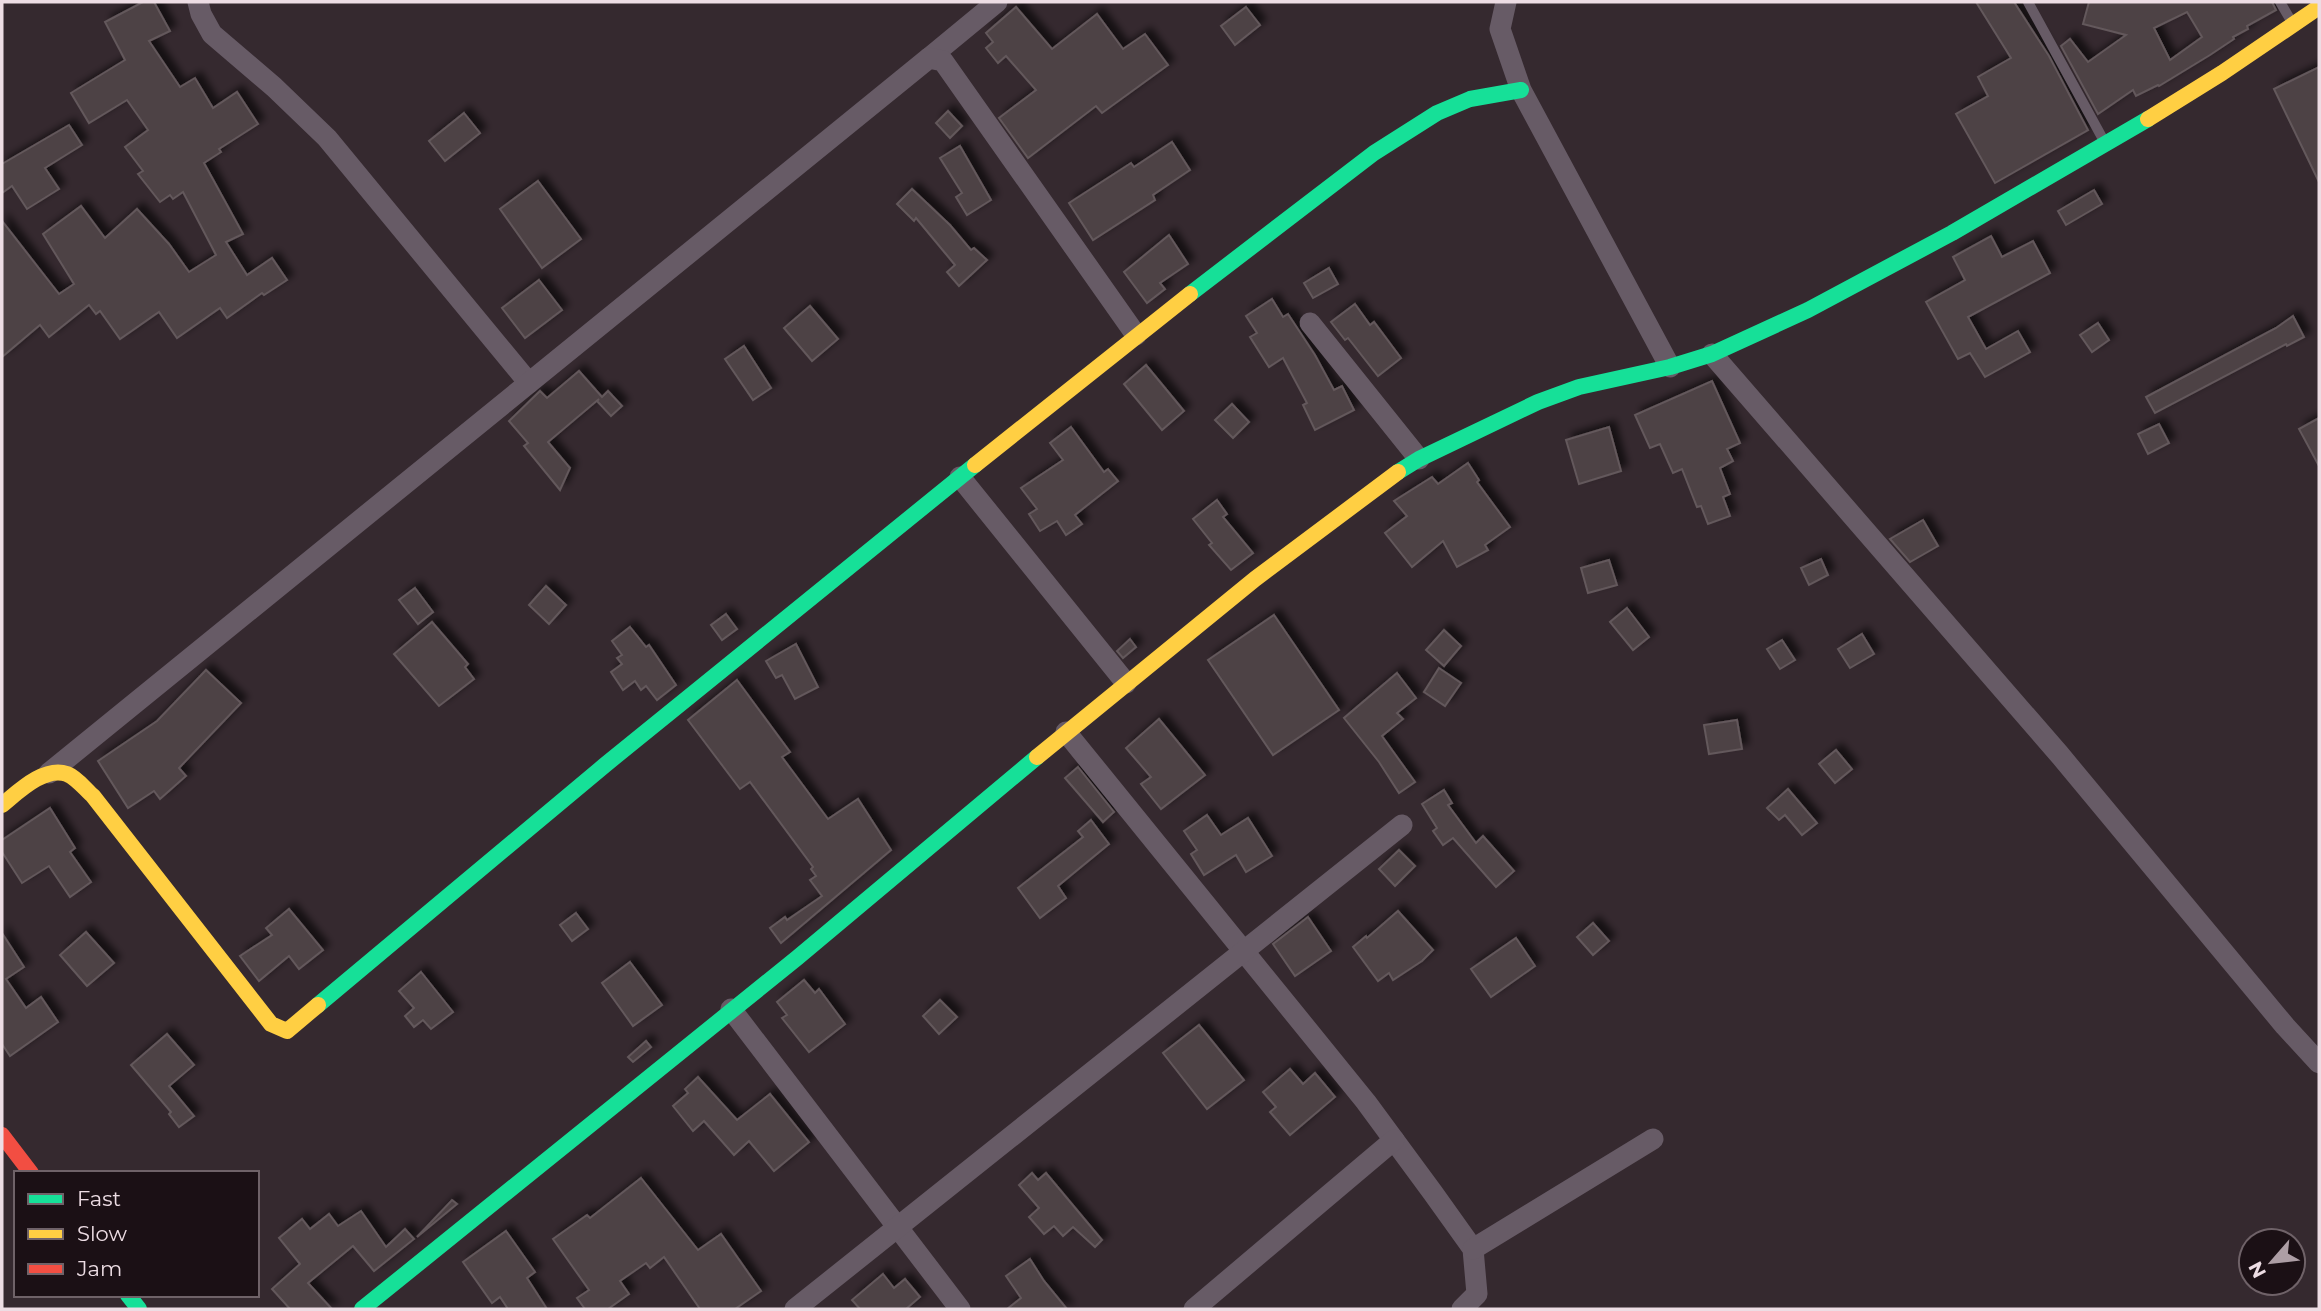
<svg xmlns="http://www.w3.org/2000/svg" width="2321" height="1311" font-family="Montserrat,sans-serif">
  <defs>
    <filter id="shadow"><feDropShadow dx="6" dy="-6" stdDeviation="3.5" flood-color="#0009"/></filter>
  </defs>
  <rect width="100%" height="100%" fill="#35292f"/>
  <g fill="#4d4245" stroke="#63585b" stroke-width="2" fill-rule="evenodd" filter="url(#shadow)">
    <polygon points="143,2 154,2 170,31 149,41 180,87 195,78 213,108 237,92 258,124 219,149 221,152 204,163 243,234 226,242 247,275 272,258 287,280 264,295 262,293 227,318 220,308 177,338 159,312 120,339 100,311 96,314 89,305 49,337 40,325 2,357 2,221 59,294 74,284 43,234 81,206 105,238 137,209 169,244 189,272 216,255 183,192 173,199 170,195 160,202 138,174 143,171 125,147 148,130 127,100 89,123 71,93 125,60 105,22"/>
    <polygon points="1976,2 2014,2 2049,56 2088,130 1995,183 1956,114 1988,96 1978,77 2011,58"/>
    <path d="M2089,2h183l4,8 -29,16 1,3 -15,8 1,2 -24,16 -51,31 -1,-1 -22,11 -3,-6 -35,24 -37,-68 9,-7 18,23 38,-27 -43,-11zM2187,12l15,25 -32,23 -16,-32z"/>
    <polygon points="1016,7 1052,49 1097,14 1123,49 1145,34 1168,65 1102,113 1096,106 1028,158 999,118 1036,90 1006,56 998,63 986,48 993,42 986,33"/>
    <polygon points="1246,7 1260,25 1235,45 1221,26"/>
    <polygon points="2319,67 2319,182 2274,89"/>
    <polygon points="948,111 962,126 950,138 936,123"/>
    <polygon points="464,113 480,133 445,161 429,141"/>
    <polygon points="69,125 82,145 45,168 59,189 27,209 12,186 2,193 2,164"/>
    <polygon points="1172,142 1190,170 1153,195 1155,200 1093,240 1069,203 1131,163 1134,167"/>
    <polygon points="960,146 991,200 967,215 956,197 962,193 940,158"/>
    <polygon points="538,181 581,239 542,268 500,209"/>
    <polygon points="912,189 950,225 971,250 974,248 987,260 959,286 947,272 955,265 916,218 914,221 897,204"/>
    <polygon points="2094,190 2102,204 2066,225 2058,211"/>
    <polygon points="1169,235 1188,264 1160,283 1165,289 1147,303 1124,272"/>
    <polygon points="1991,236 2002,257 2033,241 2050,273 1968,317 1986,349 2018,331 2030,352 1985,377 1970,353 1958,359 1926,302 1965,280 1953,257"/>
    <polygon points="1329,268 1338,284 1313,298 1304,283"/>
    <polygon points="539,280 562,310 525,338 502,308"/>
    <polygon points="1272,299 1283,317 1288,314 1315,355 1334,390 1342,386 1354,410 1315,430 1303,405 1307,403 1283,358 1269,367 1250,337 1257,333 1246,316"/>
    <polygon points="1355,304 1370,325 1374,322 1401,358 1378,376 1348,338 1345,340 1331,322"/>
    <polygon points="810,306 838,339 812,361 784,328"/>
    <polygon points="2293,316 2304,337 2287,346 2286,344 2155,413 2146,397 2276,328"/>
    <polygon points="2098,323 2109,340 2092,352 2080,335"/>
    <polygon points="744,346 771,388 753,400 725,359"/>
    <polygon points="1146,365 1184,411 1162,430 1124,384"/>
    <polygon points="579,371 602,397 608,391 622,406 611,416 597,401 599,399 548,442 570,468 560,490 524,446 528,443 509,421 540,391 547,398"/>
    <polygon points="1712,381 1740,443 1727,449 1733,461 1720,468 1730,494 1723,497 1730,516 1708,524 1701,506 1697,507 1682,469 1673,473 1660,444 1650,448 1635,415"/>
    <polygon points="1232,404 1249,422 1233,438 1215,420"/>
    <polygon points="2319,418 2319,466 2299,429"/>
    <polygon points="2159,424 2169,443 2148,454 2138,434"/>
    <polygon points="1071,427 1104,472 1108,469 1118,481 1075,515 1082,524 1066,535 1057,521 1040,531 1029,514 1037,509 1021,488 1063,460 1050,443"/>
    <polygon points="1609,427 1621,471 1579,484 1566,440"/>
    <polygon points="1468,463 1479,480 1477,482 1510,527 1485,545 1488,550 1457,567 1443,541 1412,567 1385,533 1407,516 1394,501 1432,477 1438,484"/>
    <polygon points="1217,500 1227,514 1223,517 1253,553 1231,570 1209,545 1212,543 1193,519"/>
    <polygon points="1923,520 1938,546 1910,562 1890,539"/>
    <polygon points="1821,559 1828,575 1809,585 1801,568"/>
    <polygon points="1609,560 1617,585 1588,593 1581,568"/>
    <polygon points="546,586 566,605 549,624 529,605"/>
    <polygon points="415,588 433,612 418,624 399,600"/>
    <polygon points="1627,608 1649,637 1633,650 1610,622"/>
    <polygon points="726,614 737,629 722,640 711,625"/>
    <polygon points="1274,615 1339,710 1273,755 1208,660"/>
    <polygon points="432,622 468,664 465,667 474,679 439,706 394,654"/>
    <polygon points="630,627 646,647 649,645 676,685 657,700 646,686 641,690 635,681 623,690 611,672 622,664 617,658 622,655 612,641"/>
    <polygon points="1444,630 1461,646 1444,666 1426,650"/>
    <polygon points="1862,634 1874,654 1850,668 1838,649"/>
    <polygon points="1130,639 1136,647 1123,658 1117,651"/>
    <polygon points="1782,640 1795,660 1780,669 1767,649"/>
    <polygon points="796,644 818,687 795,699 782,675 776,678 766,661"/>
    <polygon points="1439,668 1461,683 1445,706 1424,692"/>
    <polygon points="206,670 241,703 179,768 186,776 160,799 154,791 128,808 98,761 157,721"/>
    <polygon points="1397,673 1416,698 1397,713 1403,719 1382,736 1415,782 1399,793 1379,762 1344,718"/>
    <polygon points="737,680 790,752 782,757 828,819 858,799 891,850 781,943 770,928 785,917 787,920 822,896 810,880 816,876 811,869 813,867 750,782 740,789 688,720"/>
    <polygon points="1159,719 1205,775 1161,809 1141,784 1151,777 1126,748"/>
    <polygon points="1737,720 1742,749 1709,754 1704,725"/>
    <polygon points="1836,750 1852,769 1835,783 1819,764"/>
    <polygon points="1078,767 1114,812 1103,822 1065,778"/>
    <polygon points="1788,789 1817,823 1802,835 1785,815 1779,820 1767,808"/>
    <polygon points="1444,790 1452,803 1448,805 1476,843 1483,836 1514,871 1496,887 1453,838 1443,845 1433,831 1437,828 1422,804"/>
    <polygon points="50,808 75,848 70,852 91,882 70,897 49,866 22,883 2,852 2,840"/>
    <polygon points="1207,815 1221,835 1248,818 1272,856 1246,872 1236,855 1204,875 1191,854 1197,850 1184,831"/>
    <polygon points="1091,820 1109,844 1058,886 1066,898 1040,918 1018,888 1083,837 1078,831"/>
    <polygon points="1399,850 1415,866 1395,886 1379,869"/>
    <polygon points="289,909 323,950 299,969 289,956 259,981 240,956 272,935 266,928"/>
    <polygon points="1398,911 1433,950 1422,961 1393,980 1389,973 1378,981 1353,947 1366,936 1367,938"/>
    <polygon points="576,913 588,929 572,941 560,925"/>
    <polygon points="1308,917 1331,951 1295,976 1273,944"/>
    <polygon points="1593,923 1609,941 1593,955 1577,937"/>
    <polygon points="86,932 114,963 87,986 60,955"/>
    <polygon points="2,933 24,967 6,979 26,1008 41,997 58,1022 10,1056 2,1044"/>
    <polygon points="1516,938 1535,966 1491,997 1471,969"/>
    <polygon points="630,962 662,1005 633,1026 602,983"/>
    <polygon points="421,972 453,1012 431,1029 423,1020 414,1027 405,1016 414,1008 399,991"/>
    <polygon points="804,980 815,993 819,989 845,1024 809,1052 782,1018 787,1015 777,1002"/>
    <polygon points="940,1000 957,1017 939,1034 923,1016"/>
    <polygon points="1199,1025 1244,1080 1207,1109 1163,1053"/>
    <polygon points="167,1034 194,1065 169,1086 194,1116 179,1127 169,1114 171,1112 131,1065"/>
    <polygon points="646,1041 651,1047 633,1062 628,1057"/>
    <polygon points="1290,1069 1303,1084 1315,1073 1335,1097 1290,1135 1270,1112 1276,1107 1263,1092"/>
    <polygon points="698,1077 737,1120 770,1094 809,1142 774,1171 749,1141 734,1155 704,1121 693,1131 673,1106 688,1093 685,1089"/>
    <polygon points="1032,1173 1038,1180 1046,1173 1102,1240 1095,1247 1073,1227 1063,1236 1054,1226 1044,1234 1029,1217 1039,1208 1019,1185"/>
    <polygon points="641,1178 698,1250 721,1234 761,1291 735,1309 700,1309 664,1257 650,1268 646,1263 620,1281 629,1294 608,1309 585,1309 577,1298 589,1290 553,1239 587,1215 590,1218"/>
    <polygon points="452,1200 457,1204 417,1237"/>
    <polygon points="361,1211 386,1247 405,1229 414,1239 374,1271 353,1246 308,1283 332,1309 290,1309 272,1289 300,1264 279,1238 302,1219 310,1229 329,1214 338,1226"/>
    <polygon points="506,1231 535,1272 527,1278 547,1309 508,1309 500,1297 492,1303 463,1262"/>
    <polygon points="1030,1259 1044,1281 1067,1309 1007,1309 1021,1298 1006,1276"/>
    <polygon points="883,1274 894,1288 905,1279 920,1297 906,1309 860,1309 852,1300"/>
  </g>
  <g fill="none" stroke-linecap="round" stroke-linejoin="round">
    <g stroke="#675b66" stroke-width="10">
      <polyline points="2028,2 2104,141"/>
      <polyline points="2280,2 2290,19"/>
    </g>
    <g stroke="#675b66" stroke-width="21">
      <polyline points="198,2 201,14 212,34 274,87 327,138 529,383"/>
      <polyline points="1506,2 1500,29 1521,90 1670,367"/>
      <polyline points="929,58 997,2"/>
      <polyline points="1310,323 1419,459"/>
      <polyline points="1712,354 2059,754 2285,1026 2319,1063"/>
      <polyline points="960,477 1126,683"/>
      <polyline points="1066,732 1366,1102 1433,1193 1473,1249 1477,1294 1462,1309"/>
      <polyline points="49,773 929,58 943,61 1136,335"/>
      <polyline points="731,1009 960,1309"/>
      <polyline points="1473,1249 1653,1139"/>
      <polyline points="795,1309 1402,825"/>
      <polyline points="1194,1309 1394,1140"/>
    </g>
    <g stroke="#16e098" stroke-width="16">
      <polyline points="1190,294 1374,153 1437,113 1470,99 1521,90"/>
      <polyline points="1398,472 1419,459 1538,402 1579,387 1670,367 1712,354 1808,310 1952,233 2148,119"/>
      <polyline points="318,1005 605,765 975,465"/>
      <polyline points="128,1295 139,1309"/>
      <polyline points="362,1309 797,958 1037,757"/>
    </g>
    <g stroke="#ffcf43" stroke-width="16">
      <polyline points="2148,119 2222,73 2319,7"/>
      <polyline points="975,465 1190,294"/>
      <polyline points="1037,757 1255,579 1398,472"/>
      <path d="M2,805c16,-13 42,-39 65,-31 10,4 18,15 26,22l178,228 16,7 31,-26"/>
    </g>
    <polyline stroke="#f24e42" stroke-width="16" points="2,1135 31,1173"/>
  </g>
  <rect width="2321" height="1311" fill="none" stroke="#eddde4" stroke-width="7"/>
  <rect x="14" y="1171" width="245" height="126" fill="#1b1015" stroke="#6f6268" stroke-width="2"/>
  <rect x="28" y="1194" width="35" height="10" fill="#16e098" stroke="#6f6268" stroke-width="2"/>
  <text x="77" y="1206" font-size="21" fill="#eddde4">Fast</text>
  <rect x="28" y="1229" width="35" height="10" fill="#ffcf43" stroke="#6f6268" stroke-width="2"/>
  <text x="77" y="1241" font-size="21" fill="#eddde4">Slow</text>
  <rect x="28" y="1264" width="35" height="10" fill="#f24e42" stroke="#6f6268" stroke-width="2"/>
  <text x="77" y="1276" font-size="21" fill="#eddde4">Jam</text>
  <g transform="translate(2272 1262) rotate(242)"><circle r="33" fill="#1b1015" stroke="#6f6268" stroke-width="2"/>
  <path d="M0-5L12 26L0 18L-12 26Z" fill="#ad9ea5"/>
  <text y="-10" font-size="19" font-weight="bold" text-anchor="middle" fill="#eddde4">N</text>
  </g>
</svg>
